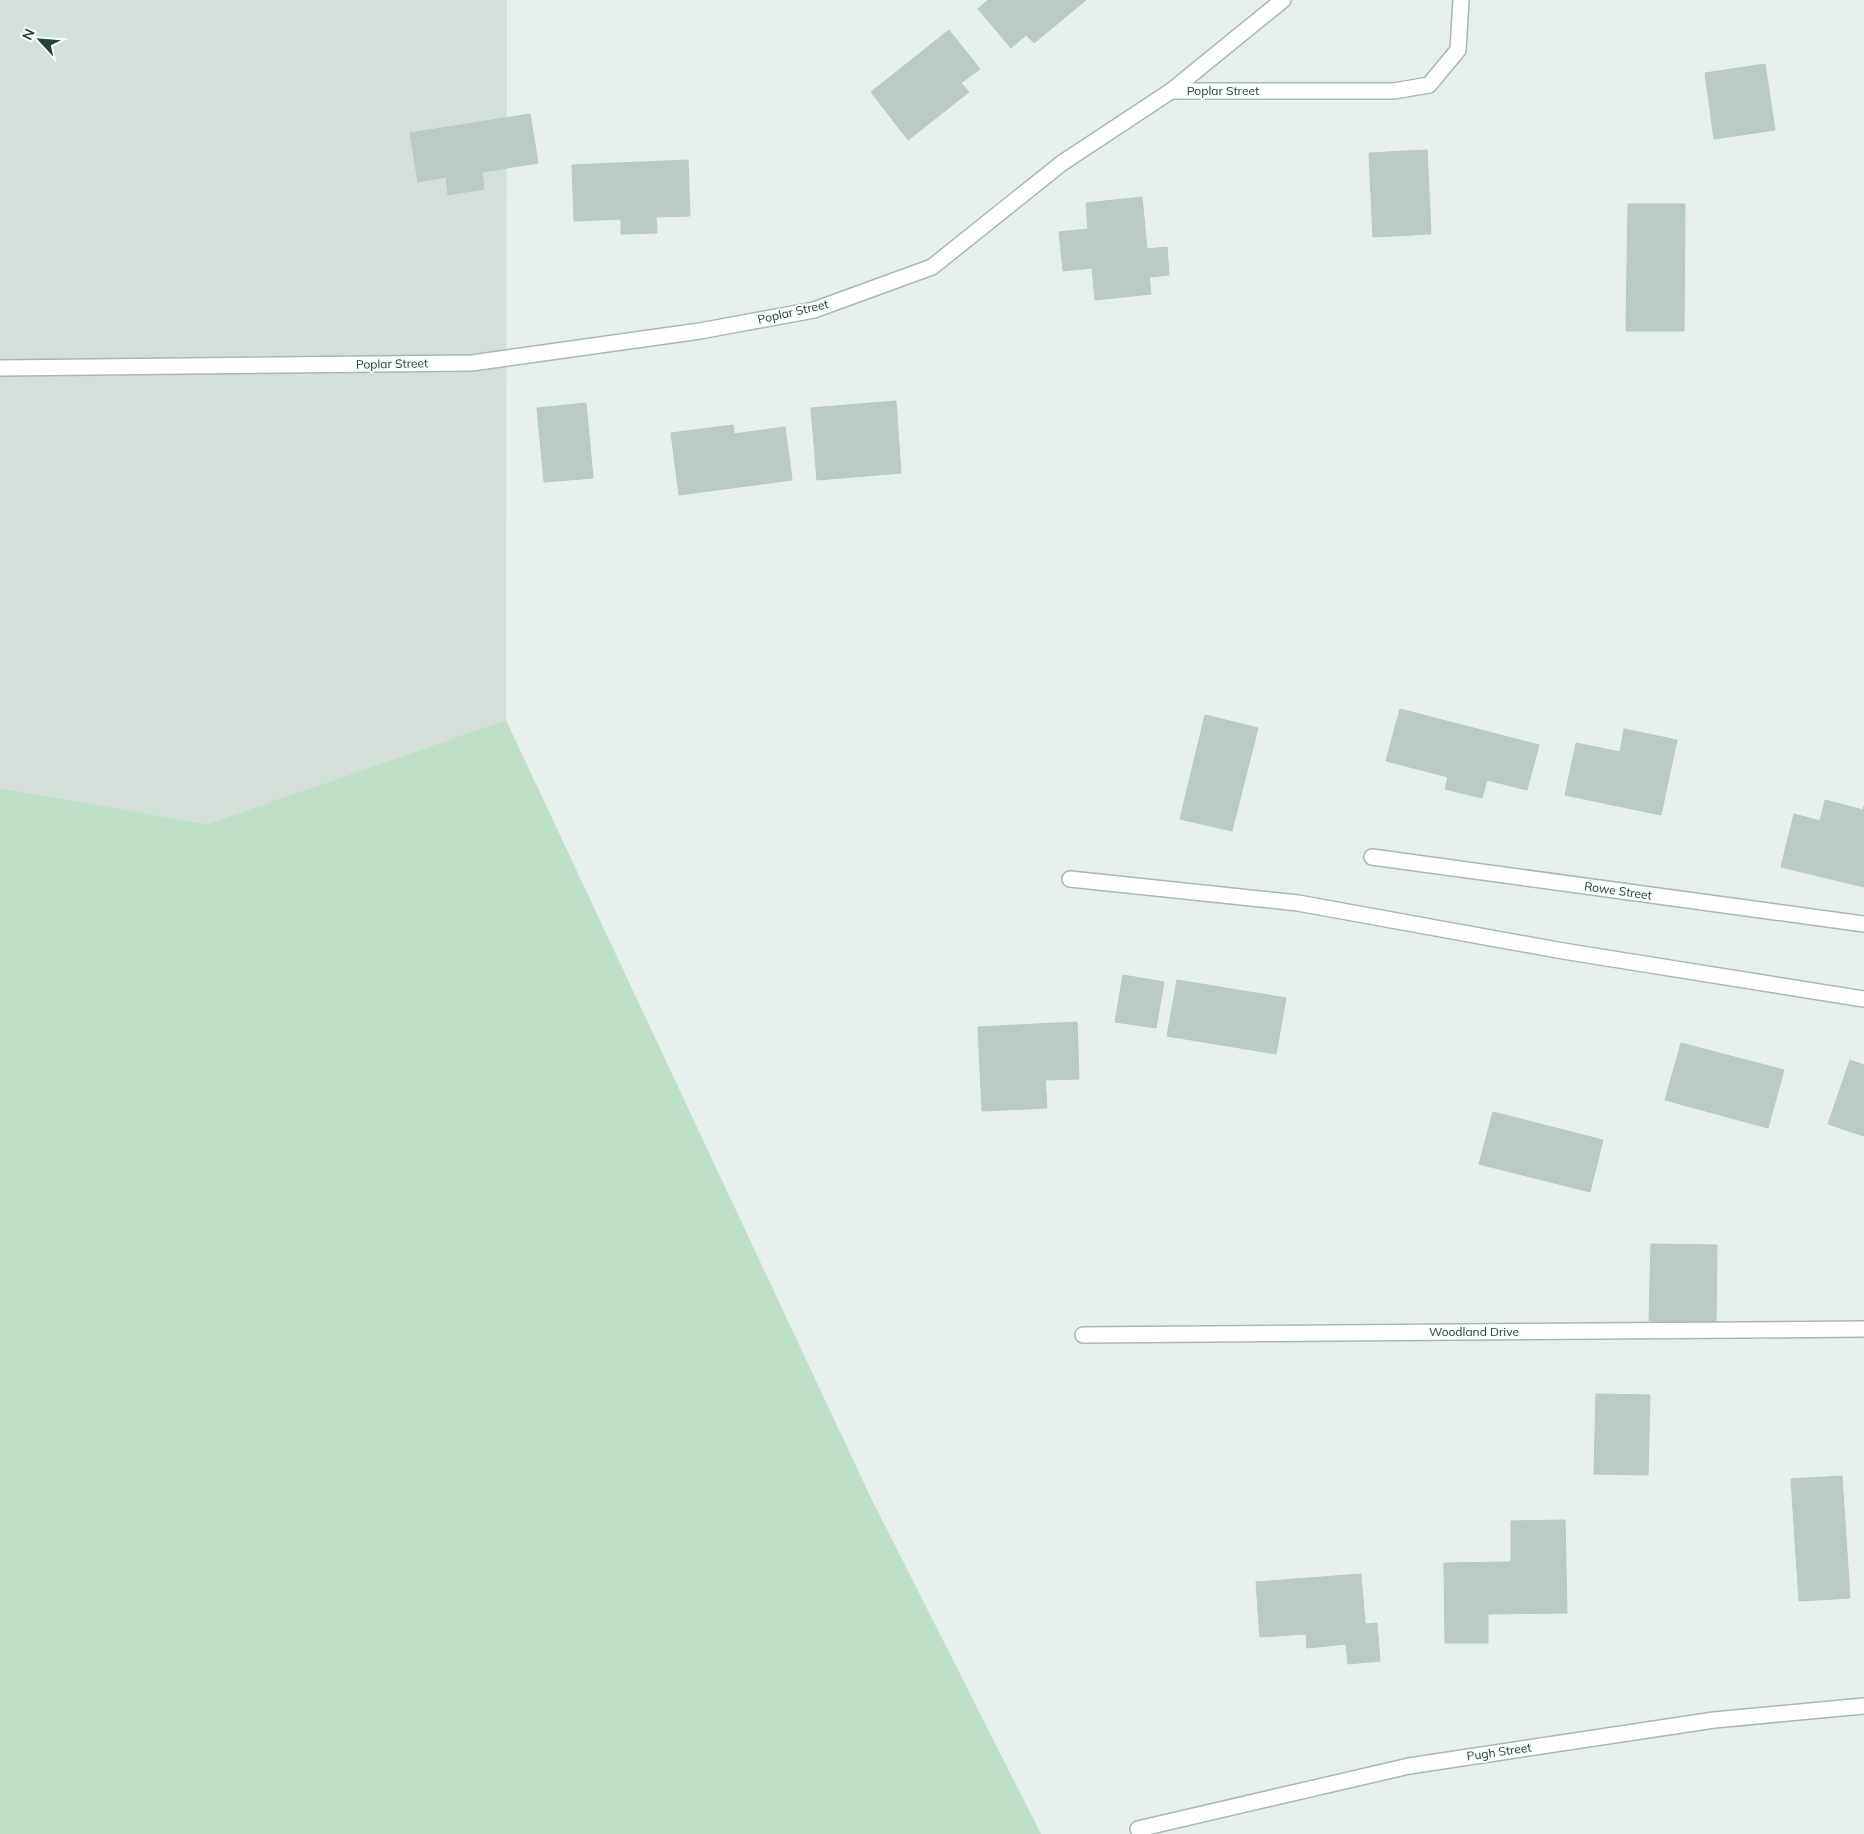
<svg xmlns="http://www.w3.org/2000/svg" width="1864" height="1834" font-family="Mulish,sans-serif">
  <rect width="100%" height="100%" fill="#e6efeb"/>
  <polygon fill="#d4dfda" points="0,0 507,0 506,720 207,824 0,788"/>
  <polygon fill="#bfe0c8" points="506,720 871,1498 1041,1834 0,1834 0,788 207,824"/>
  <g fill="#bbcac4" stroke="#b8c9c2">
    <polygon points="988,0 1086,0 1034,43 1026,35 1011,48 978,9"/>
    <polygon points="949,30 980,69 961,83 969,92 908,140 871,92"/>
    <polygon points="1765,64 1775,130 1714,139 1705,73"/>
    <polygon points="530,114 538,163 482,172 484,189 448,195 446,177 418,182 410,133"/>
    <polygon points="1427,150 1431,234 1373,237 1369,153"/>
    <polygon points="688,160 690,216 656,217 657,233 621,234 621,219 574,221 572,165"/>
    <polygon points="1142,197 1147,249 1167,247 1169,275 1149,277 1151,294 1095,300 1092,268 1063,271 1059,232 1088,229 1086,203"/>
    <polygon points="1628,204 1685,204 1684,331 1626,331"/>
    <polygon points="896,401 901,473 817,480 811,408"/>
    <polygon points="586,403 593,478 544,482 537,408"/>
    <polygon points="733,425 734,434 785,427 792,480 679,495 671,433"/>
    <polygon points="1400,709 1539,745 1527,790 1487,780 1482,798 1445,789 1448,777 1386,761"/>
    <polygon points="1205,715 1258,728 1232,831 1180,819"/>
    <polygon points="1624,729 1677,740 1661,815 1565,795 1576,743 1620,752"/>
    <polygon points="1825,800 1863,810 1864,806 1864,887 1781,867 1794,814 1820,821"/>
    <polygon points="1123,975 1164,982 1156,1028 1115,1022"/>
    <polygon points="1177,980 1286,998 1276,1054 1167,1036"/>
    <polygon points="1077,1022 1079,1079 1045,1080 1047,1108 982,1111 978,1027"/>
    <polygon points="1681,1043 1784,1070 1768,1128 1665,1100"/>
    <polygon points="1850,1060 1864,1065 1864,1136 1828,1124"/>
    <polygon points="1493,1112 1603,1140 1590,1192 1479,1164"/>
    <polygon points="1651,1244 1717,1245 1716,1322 1649,1321"/>
    <polygon points="1596,1394 1650,1395 1648,1475 1594,1474"/>
    <polygon points="1842,1476 1850,1598 1799,1601 1791,1479"/>
    <polygon points="1565,1520 1567,1613 1488,1614 1488,1643 1445,1643 1444,1563 1511,1562 1511,1521"/>
    <polygon points="1361,1574 1365,1624 1377,1623 1380,1661 1348,1664 1346,1644 1307,1648 1306,1634 1260,1637 1256,1582"/>
  </g>
  <g fill="none" stroke-linecap="round" stroke-linejoin="round">
    <g stroke="#a8b8b2" stroke-width="18">
      <g id="minor">
        <polyline points="1171,91 1394,91 1429,85 1458,50 1461,0"/>
        <polyline points="1372,857 1864,924"/>
        <polyline points="1070,879 1298,903 1563,951 1864,999"/>
        <polyline points="1083,1335 1864,1329"/>
        <polyline points="1138,1829 1409,1766 1714,1720 1864,1706"/>
      </g>
    </g>
    <g stroke="#a8b8b2" stroke-width="18">
      <polyline id="tertiary" points="0,368 472,363 700,331 814,310 932,267 1062,163 1171,91 1283,0"/>
    </g>
    <use href="#minor" stroke="#fff" stroke-width="15"/>
    <use href="#tertiary" stroke="#fff" stroke-width="15"/>
  </g>
  <g text-anchor="middle" stroke-width="4" stroke-linejoin="round" paint-order="stroke">
    <g font-size="12" fill="#24423a" stroke="#f7fbf9">
      <text x="1223" y="95">Poplar Street</text>
      <text transform="translate(793 312) rotate(-13)" y="4">Poplar Street</text>
      <text transform="translate(392 364) rotate(-1)" y="4">Poplar Street</text>
      <text transform="translate(1618 891) rotate(8)" y="4">Rowe Street</text>
      <text x="1474" y="1336">Woodland Drive</text>
      <text transform="translate(1499 1752) rotate(-8)" y="4">Pugh Street</text>
    </g>
  </g>
  <g transform="translate(40 40) rotate(296)" stroke="#f7fbf9" stroke-width="4" paint-order="stroke">
  <path d="M0-4L9 19L0 12L-9 19Z" fill="#24423a"/>
  <text y="-8" font-size="14" font-weight="bold" text-anchor="middle" fill="#24423a">N</text>
  </g>
</svg>
